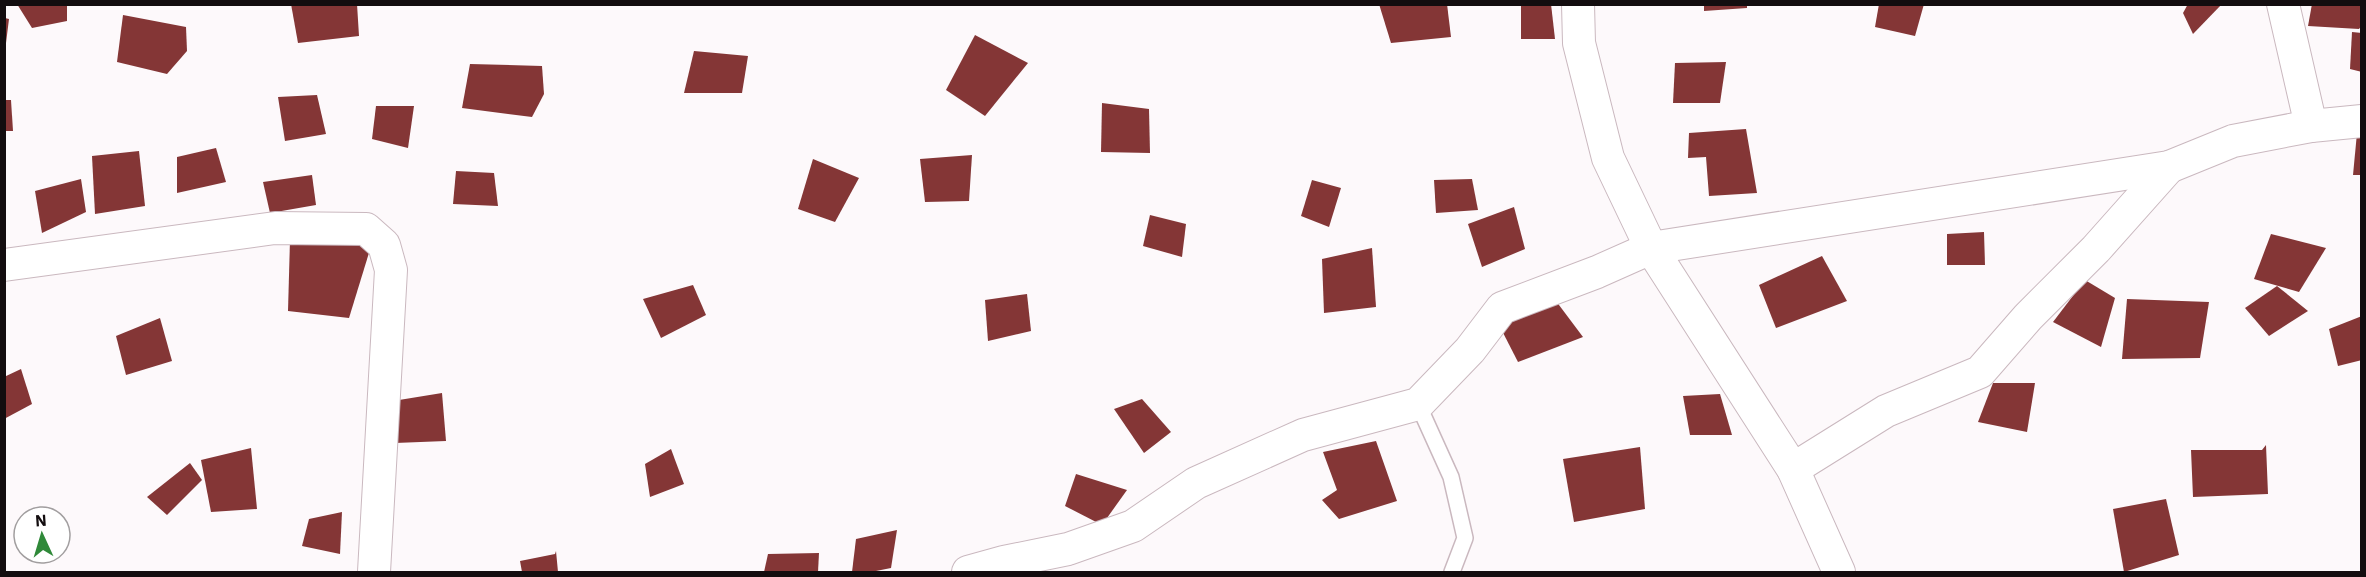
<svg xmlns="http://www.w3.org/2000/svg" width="2366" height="577" font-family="'IBM Plex Sans',sans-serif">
  <rect width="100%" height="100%" fill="#fdf9fb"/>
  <g fill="#843636">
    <polygon points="17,4 67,4 67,21 32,28"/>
    <polygon points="291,4 357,4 359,36 298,43"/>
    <polygon points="1379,4 1447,4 1451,37 1391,43"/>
    <polygon points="1521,4 1551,4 1555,39 1521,39"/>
    <polygon points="1704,4 1747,4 1747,8 1704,11"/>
    <polygon points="1879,4 1924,4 1915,36 1875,27"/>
    <polygon points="2188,4 2222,4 2193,34 2183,13"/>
    <polygon points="2312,4 2362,4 2362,25 2359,29 2308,26"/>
    <polygon points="123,15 186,27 187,51 167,74 117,62"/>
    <polygon points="5,18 9,19 6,43 5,43"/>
    <polygon points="2352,32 2362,33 2362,72 2350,69"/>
    <polygon points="975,35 1028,63 985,116 946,90"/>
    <polygon points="694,51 748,56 742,93 684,93"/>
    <polygon points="1726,62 1720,103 1673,103 1675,63"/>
    <polygon points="470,64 542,66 544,94 532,117 462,108"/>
    <polygon points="317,95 326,134 285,141 278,97"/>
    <polygon points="4,100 11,100 13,131 4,131"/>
    <polygon points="1102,103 1149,109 1150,153 1101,152"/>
    <polygon points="376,106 414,106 408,148 372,139"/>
    <polygon points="1746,129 1757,193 1709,196 1706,157 1688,158 1689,133"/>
    <polygon points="2357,133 2362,133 2362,175 2353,175"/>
    <polygon points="216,148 226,182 177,193 177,157"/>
    <polygon points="139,151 145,206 95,214 92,156"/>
    <polygon points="972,155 969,201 925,202 920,159"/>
    <polygon points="813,159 859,178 835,222 798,209"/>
    <polygon points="456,171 494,173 498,206 453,204"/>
    <polygon points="312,175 316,205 270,213 263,182"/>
    <polygon points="81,179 86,212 42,233 35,191"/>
    <polygon points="1472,179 1478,210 1436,213 1434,180"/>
    <polygon points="1312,180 1341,188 1329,227 1301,216"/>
    <polygon points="1514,207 1525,249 1482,267 1468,224"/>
    <polygon points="1150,215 1186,224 1182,257 1143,246"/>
    <polygon points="1984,232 1985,265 1947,265 1947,234"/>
    <polygon points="2271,234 2326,248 2299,292 2254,279"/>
    <polygon points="290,240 372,243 349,318 288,311"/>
    <polygon points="1372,248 1376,307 1324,313 1322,259"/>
    <polygon points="1822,256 1847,301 1776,328 1759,285"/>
    <polygon points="2085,280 2115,298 2101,347 2053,322"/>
    <polygon points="693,285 706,315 661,338 643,299"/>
    <polygon points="2277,286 2308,311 2269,336 2245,308"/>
    <polygon points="1027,294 1031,331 988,341 985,300"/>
    <polygon points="1553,297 1583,337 1518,362 1497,321"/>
    <polygon points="2127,299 2209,302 2200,358 2122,359"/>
    <polygon points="2362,316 2362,360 2338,366 2329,329"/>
    <polygon points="160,318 172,361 126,375 116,336"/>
    <polygon points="21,369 32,404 4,419 4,377"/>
    <polygon points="1993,383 2035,383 2027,432 1978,422"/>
    <polygon points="442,393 446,441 395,443 399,400"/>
    <polygon points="1720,394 1732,435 1690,435 1683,396"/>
    <polygon points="1142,399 1171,432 1144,453 1114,409"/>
    <polygon points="1376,441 1397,501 1339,519 1322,500 1337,490 1323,452"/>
    <polygon points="2266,445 2268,494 2193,497 2191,450 2262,450"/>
    <polygon points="1640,447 1645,509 1574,522 1563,459"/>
    <polygon points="251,448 257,509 211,512 201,460"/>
    <polygon points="671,449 684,484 650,497 645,464"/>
    <polygon points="190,463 202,480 167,515 147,497"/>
    <polygon points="1076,474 1127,490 1102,525 1065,506"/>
    <polygon points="2166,499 2179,555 2124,572 2113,509"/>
    <polygon points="342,512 340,554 302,546 309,519"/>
    <polygon points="897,530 891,568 871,572 852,572 856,539"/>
    <polygon points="556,551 558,572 522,572 520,561 555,554"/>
    <polygon points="819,553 818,572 764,572 768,554"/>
  </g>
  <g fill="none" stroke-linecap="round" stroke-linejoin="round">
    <g stroke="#cab8bf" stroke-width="18">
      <polyline id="service" points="1418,404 1451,477 1465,538 1452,572"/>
    </g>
    <g stroke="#cab8bf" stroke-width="34">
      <g id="minor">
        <polyline points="1578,4 1579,43 1608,158 1651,248 1793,469 1839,572"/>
        <polyline points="2283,4 2311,126"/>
        <polyline points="4,265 275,228 366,229 384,245 391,270 374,572"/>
        <polyline points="1793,469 1886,411 1980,372 2028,317 2096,249 2169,167"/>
        <polyline points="968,572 1004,562 1068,549 1133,526 1196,483 1303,435 1418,404 1470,350 1502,308 1597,272 1651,248 2169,167 2233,141 2311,126 2362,121"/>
      </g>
    </g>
    <use href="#service" stroke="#fff" stroke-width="15"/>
    <use href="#minor" stroke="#fff" stroke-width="32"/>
  </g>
  <rect width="2366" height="577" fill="none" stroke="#130d0f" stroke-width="12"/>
  <g transform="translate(42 535) rotate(356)"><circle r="28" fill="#ffffff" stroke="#a19e9f" stroke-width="1.5"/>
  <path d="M0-4.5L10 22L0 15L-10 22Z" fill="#2f8939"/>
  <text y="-9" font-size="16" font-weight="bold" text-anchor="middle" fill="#130d0f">N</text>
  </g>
</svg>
